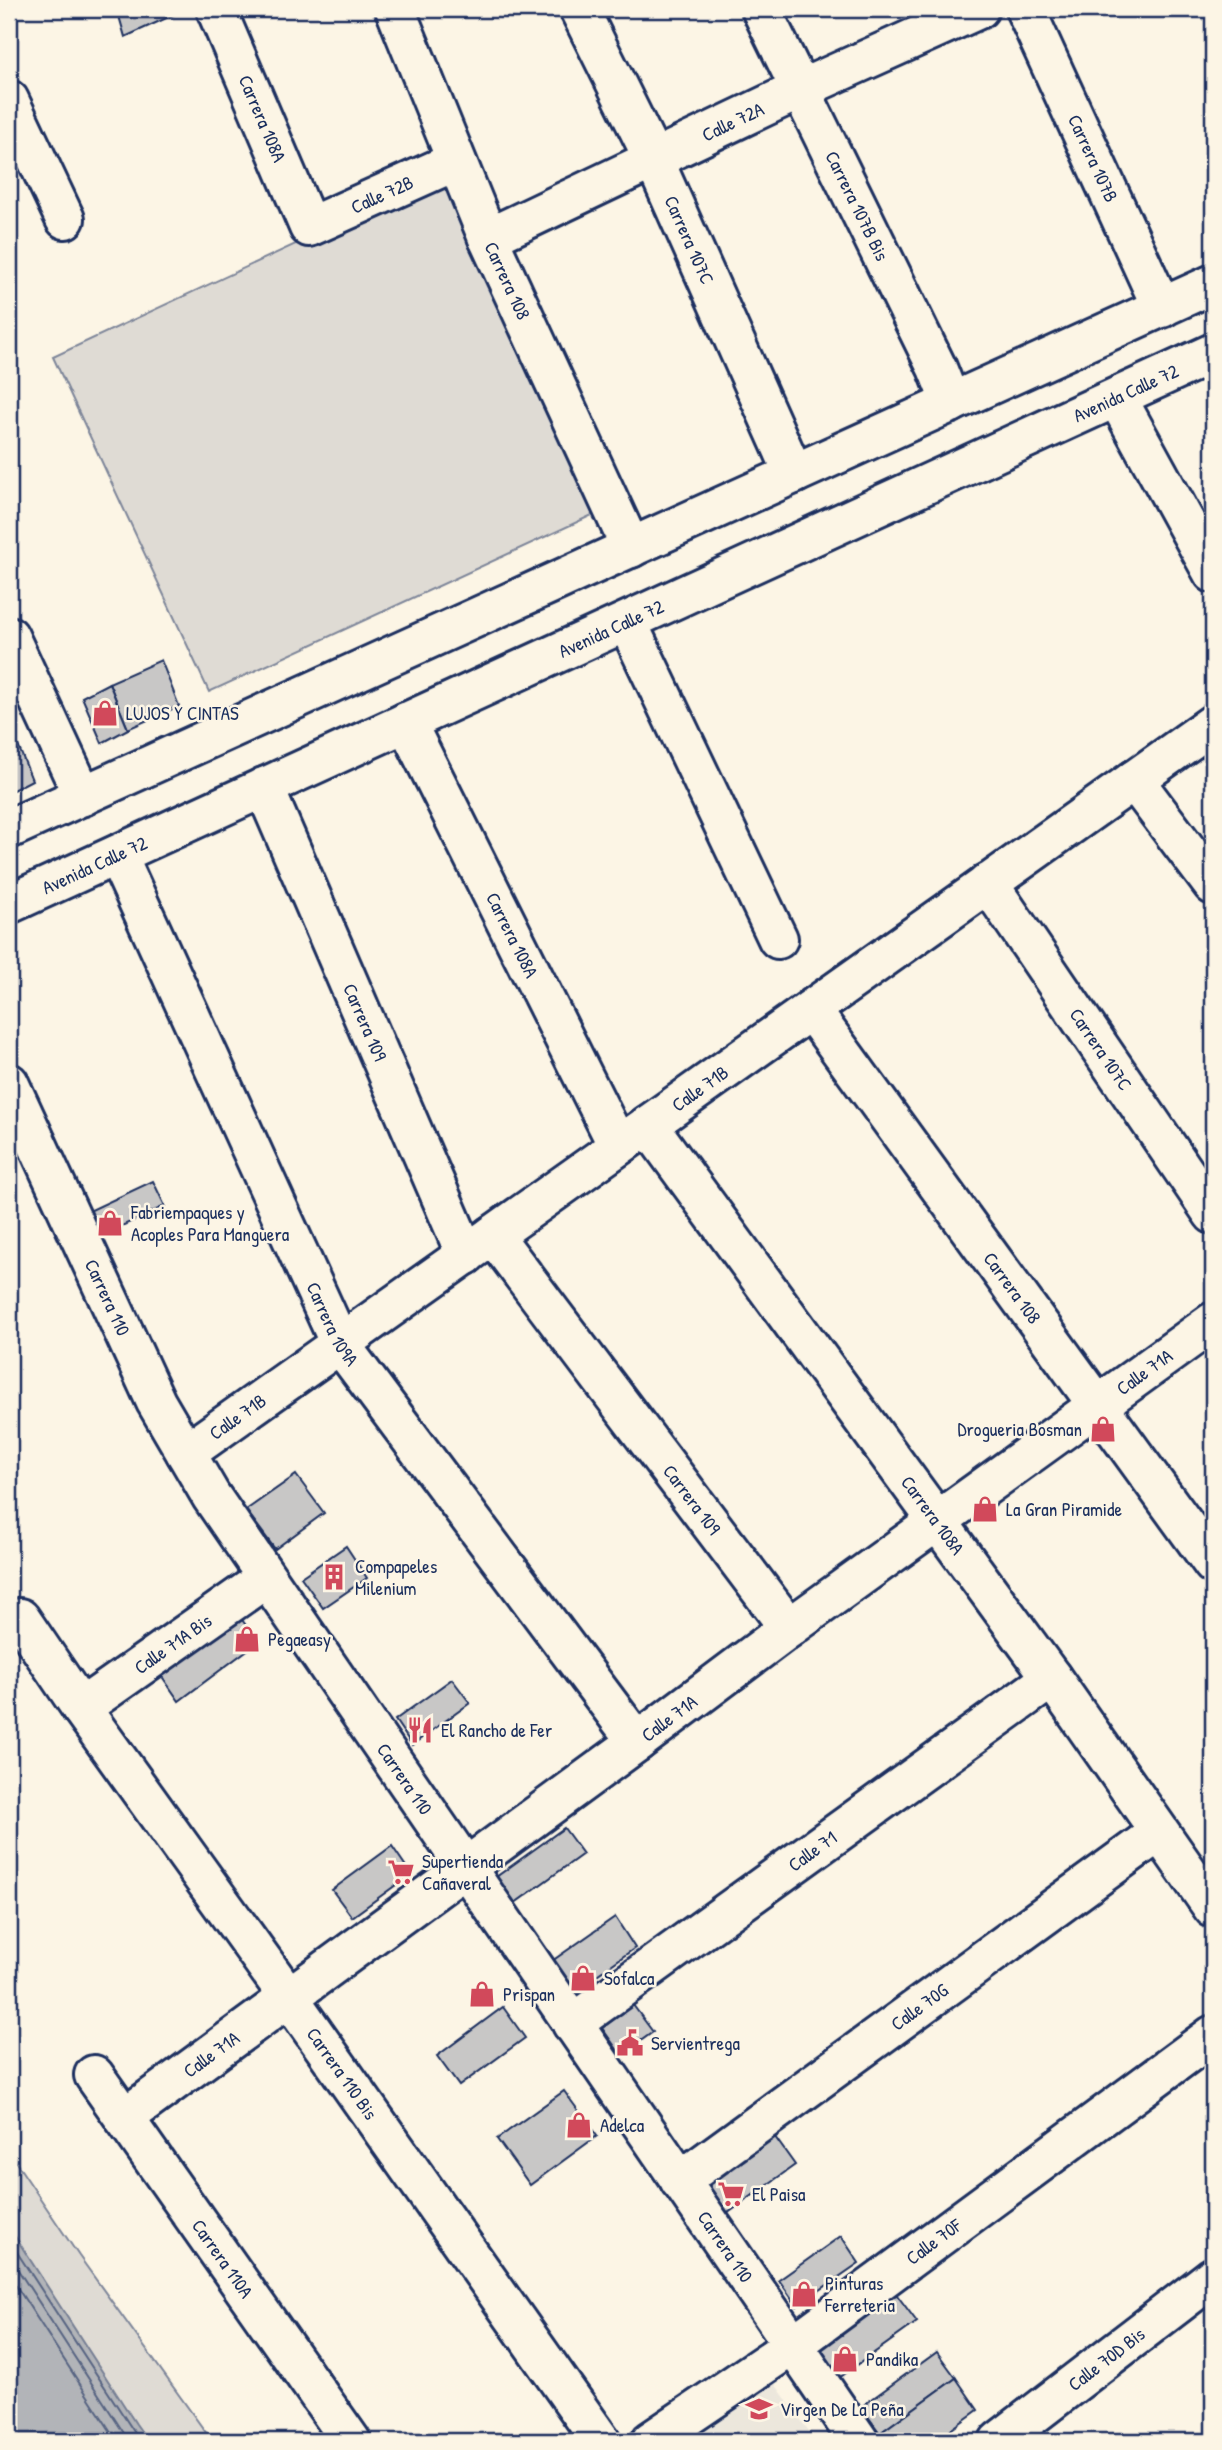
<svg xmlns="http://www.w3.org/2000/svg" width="1222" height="2450" font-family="'Patrick Hand',sans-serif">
  <rect width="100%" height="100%" fill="#fcf5e5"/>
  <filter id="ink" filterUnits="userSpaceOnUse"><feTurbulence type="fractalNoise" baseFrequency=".0143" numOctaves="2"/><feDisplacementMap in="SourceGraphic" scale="14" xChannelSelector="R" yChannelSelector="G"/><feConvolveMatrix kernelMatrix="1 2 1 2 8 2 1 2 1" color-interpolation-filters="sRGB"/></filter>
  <g filter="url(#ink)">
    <polygon fill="#ece7dc" points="770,2377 816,2441 680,2441"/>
    <g fill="#dfdbd4" stroke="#7d8599" stroke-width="2">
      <polygon points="446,174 601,511 209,692 53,357"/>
      <polygon points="9,2152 79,2256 212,2441 9,2441"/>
    </g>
    <polygon fill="#b2b4b8" stroke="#767f94" stroke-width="2" points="9,2227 136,2424 148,2441 9,2441"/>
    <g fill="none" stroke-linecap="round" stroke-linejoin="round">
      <g stroke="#576482" stroke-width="2">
        <polyline points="9,2240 140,2441"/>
        <polyline points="9,2256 129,2441"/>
        <polyline points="9,2275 117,2441"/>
      </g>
    </g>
    <g fill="#c8c7c6" stroke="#1b2f5e" stroke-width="2">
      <polygon points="117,9 184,9 184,10 125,37"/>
      <polygon points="161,660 179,706 128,729 109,683"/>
      <polygon points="109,683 128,729 102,743 82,697"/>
      <polygon points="13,733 32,780 9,792 9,735"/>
      <polygon points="153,1181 165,1206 98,1237 87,1212"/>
      <polygon points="296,1475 324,1513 275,1549 246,1510"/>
      <polygon points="346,1546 367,1578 323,1608 301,1577"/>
      <polygon points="240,1617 258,1642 179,1701 161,1675"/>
      <polygon points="452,1679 470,1703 412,1745 395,1720"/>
      <polygon points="564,1828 583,1854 515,1903 496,1877"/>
      <polygon points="392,1846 411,1874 352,1917 332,1890"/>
      <polygon points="615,1917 635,1948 574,1991 552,1961"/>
      <polygon points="633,2005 653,2032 621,2055 602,2028"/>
      <polygon points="503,2007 525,2038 459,2086 437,2056"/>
      <polygon points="564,2091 597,2136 530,2185 497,2139"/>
      <polygon points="775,2137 795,2165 728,2213 708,2185"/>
      <polygon points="841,2236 859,2263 797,2306 779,2280"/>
      <polygon points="894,2291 917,2322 839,2378 817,2345"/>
      <polygon points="937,2352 956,2378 880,2433 861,2407"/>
      <polygon points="956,2378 978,2410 935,2441 886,2441 880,2433"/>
    </g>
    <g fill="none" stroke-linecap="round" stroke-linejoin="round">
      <g stroke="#1b2f5e" stroke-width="44">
        <g id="minor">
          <path id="s1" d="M216,9l93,218 147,-66"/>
          <path id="s2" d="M395,9l93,229 143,310"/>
          <path id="s3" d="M579,9l74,149 141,316"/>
          <path id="s4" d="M761,9l176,359 14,35"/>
          <path id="s5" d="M1025,9l137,299"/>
          <polyline points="9,100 65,219"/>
          <path id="s6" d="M488,238l313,-149 178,-80"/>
          <polyline points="1117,398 1213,573"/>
          <polyline points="627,622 778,939"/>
          <polyline points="9,636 83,796"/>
          <path id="s7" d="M406,722l212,424"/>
          <polyline points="1134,780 1213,885"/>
          <path id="s8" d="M264,787l202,468"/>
          <path id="s9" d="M117,855l223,489 297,398"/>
          <path id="s10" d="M988,883l225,331"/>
          <path id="s11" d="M811,1010l402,554"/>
          <path id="s12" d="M9,1083l147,319 55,94 648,945"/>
          <path id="s13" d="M648,1125l404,553 161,230"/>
          <path id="s14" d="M493,1235l296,393"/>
          <path id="s15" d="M186,1453l1027,-729"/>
          <path id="s16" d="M20,1618l61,90 207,288 313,445"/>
          <path id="s17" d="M81,1708l185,-130"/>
          <path id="s18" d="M572,2024l480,-346"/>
          <path id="s19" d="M94,2075l257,366"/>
          <path id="s20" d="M124,2118l513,-376 152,-114 424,-306"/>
          <path id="s21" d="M680,2181l479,-349"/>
          <path id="s22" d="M651,2441l142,-96 420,-310"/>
          <path id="s23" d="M999,2441l214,-164"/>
        </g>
      </g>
      <g stroke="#1b2f5e" stroke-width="44">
        <g id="major">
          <polyline points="9,829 1213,284"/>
          <path id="s24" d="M9,904l1204,-551"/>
        </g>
      </g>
      <use href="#minor" stroke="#fcf5e5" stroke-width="38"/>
      <use href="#major" stroke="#fcf5e5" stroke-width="38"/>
    </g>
  </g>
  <defs>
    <g id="shop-bare" transform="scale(2.1)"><path d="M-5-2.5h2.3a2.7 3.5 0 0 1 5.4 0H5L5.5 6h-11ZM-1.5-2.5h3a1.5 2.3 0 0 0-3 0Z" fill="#d1495b" stroke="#fcf5e5" stroke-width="2.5" paint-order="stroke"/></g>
    <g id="building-bare" transform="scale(2.1)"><path d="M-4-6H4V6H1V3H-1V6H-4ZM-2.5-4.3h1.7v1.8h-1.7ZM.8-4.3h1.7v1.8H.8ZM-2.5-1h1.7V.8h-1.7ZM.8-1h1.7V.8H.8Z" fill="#d1495b" stroke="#fcf5e5" stroke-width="2.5" paint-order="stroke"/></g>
    <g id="restaurant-bare" transform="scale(2.1)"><path d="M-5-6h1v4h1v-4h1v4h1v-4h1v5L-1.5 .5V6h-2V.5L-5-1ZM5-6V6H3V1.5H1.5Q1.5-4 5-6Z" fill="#d1495b" stroke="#fcf5e5" stroke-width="2.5" paint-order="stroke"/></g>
    <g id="supermarket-bare" transform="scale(2.1)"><path d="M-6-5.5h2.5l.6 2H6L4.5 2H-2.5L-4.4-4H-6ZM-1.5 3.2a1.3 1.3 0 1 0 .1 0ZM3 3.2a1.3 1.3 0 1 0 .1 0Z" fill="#d1495b" stroke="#fcf5e5" stroke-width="2.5" paint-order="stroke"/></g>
    <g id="civic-bare" transform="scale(2.1)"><path d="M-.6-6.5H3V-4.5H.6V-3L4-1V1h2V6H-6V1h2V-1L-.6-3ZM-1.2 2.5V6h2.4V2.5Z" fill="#d1495b" stroke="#fcf5e5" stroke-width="2.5" paint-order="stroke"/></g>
    <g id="university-bare" transform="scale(2.1)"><path d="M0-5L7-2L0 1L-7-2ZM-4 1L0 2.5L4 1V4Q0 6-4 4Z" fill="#d1495b" stroke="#fcf5e5" stroke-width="2.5" paint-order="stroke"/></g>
  </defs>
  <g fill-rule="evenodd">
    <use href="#shop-bare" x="105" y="713"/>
    <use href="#shop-bare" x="110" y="1223"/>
    <use href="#shop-bare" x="1103" y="1429"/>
    <use href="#shop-bare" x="985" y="1509"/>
    <use href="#building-bare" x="334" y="1577"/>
    <use href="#shop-bare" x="247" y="1639"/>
    <use href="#restaurant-bare" x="420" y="1730"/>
    <use href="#supermarket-bare" x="401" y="1872"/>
    <use href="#shop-bare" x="583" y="1978"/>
    <use href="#shop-bare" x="482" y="1994"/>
    <use href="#civic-bare" x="630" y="2043"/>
    <use href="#shop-bare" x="579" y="2125"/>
    <use href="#supermarket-bare" x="731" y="2194"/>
    <use href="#shop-bare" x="804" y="2294"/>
    <use href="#shop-bare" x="845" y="2359"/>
    <use href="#university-bare" x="759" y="2409"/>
  </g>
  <g text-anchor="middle" stroke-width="5" stroke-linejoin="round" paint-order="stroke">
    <g font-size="19" fill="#1b2f5e" stroke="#fcf5e5">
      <text dy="7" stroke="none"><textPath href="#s1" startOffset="119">Carrera 108A</textPath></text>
      <text dy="7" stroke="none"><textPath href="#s6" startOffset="271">Calle 72A</textPath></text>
      <text dy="7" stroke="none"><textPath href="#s5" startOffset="164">Carrera 107B</textPath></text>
      <text dy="7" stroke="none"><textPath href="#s1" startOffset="317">Calle 72B</textPath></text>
      <text dy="7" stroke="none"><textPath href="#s4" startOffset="219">Carrera 107B Bis</textPath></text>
      <text dy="7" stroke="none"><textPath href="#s3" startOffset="256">Carrera 107C</textPath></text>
      <text dy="7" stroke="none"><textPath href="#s2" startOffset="294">Carrera 108</textPath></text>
      <text dy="7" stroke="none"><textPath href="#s24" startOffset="1228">Avenida Calle 72</textPath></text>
      <text dy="7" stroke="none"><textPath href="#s24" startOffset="662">Avenida Calle 72</textPath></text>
      <text dy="7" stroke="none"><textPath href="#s24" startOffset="94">Avenida Calle 72</textPath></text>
      <text dy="7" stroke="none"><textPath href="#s7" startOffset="238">Carrera 108A</textPath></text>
      <text dy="7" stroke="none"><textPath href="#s8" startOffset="256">Carrera 109</textPath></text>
      <text dy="7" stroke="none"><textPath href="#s10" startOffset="201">Carrera 107C</textPath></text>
      <text dy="7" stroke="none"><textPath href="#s15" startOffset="630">Calle 71B</textPath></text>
      <text dy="7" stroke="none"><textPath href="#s11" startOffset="343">Carrera 108</textPath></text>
      <text dy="7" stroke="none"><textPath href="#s12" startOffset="236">Carrera 110</textPath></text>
      <text dy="7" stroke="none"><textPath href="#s9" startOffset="516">Carrera 109A</textPath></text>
      <text dy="7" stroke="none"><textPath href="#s20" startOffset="1264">Calle 71A</textPath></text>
      <text dy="7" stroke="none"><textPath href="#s15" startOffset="63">Calle 71B</textPath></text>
      <text dy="7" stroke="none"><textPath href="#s14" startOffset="331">Carrera 109</textPath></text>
      <text dy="7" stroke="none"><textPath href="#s13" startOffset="483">Carrera 108A</textPath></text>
      <text dy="7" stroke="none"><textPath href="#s17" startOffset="112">Calle 71A Bis</textPath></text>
      <text dy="7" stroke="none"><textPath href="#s20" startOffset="676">Calle 71A</textPath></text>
      <text dy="7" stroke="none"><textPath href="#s12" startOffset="803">Carrera 110</textPath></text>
      <text dy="7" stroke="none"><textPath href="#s18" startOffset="296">Calle 71</textPath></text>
      <text dy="7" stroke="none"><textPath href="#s21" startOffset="296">Calle 70G</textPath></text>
      <text dy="7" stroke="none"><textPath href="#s20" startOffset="108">Calle 71A</textPath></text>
      <text dy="7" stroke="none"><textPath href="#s16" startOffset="558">Carrera 110 Bis</textPath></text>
      <text dy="7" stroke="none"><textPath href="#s22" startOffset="346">Calle 70F</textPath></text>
      <text dy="7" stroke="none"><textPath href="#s12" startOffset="1370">Carrera 110</textPath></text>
      <text dy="7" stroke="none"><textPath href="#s19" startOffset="224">Carrera 110A</textPath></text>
      <text dy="7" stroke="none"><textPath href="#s23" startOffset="135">Calle 70D Bis</textPath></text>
    </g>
    <g font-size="19" fill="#1b2f5e" stroke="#fcf5e5" text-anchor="start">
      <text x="126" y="720">LUJOS Y CINTAS</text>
      <text x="131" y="1219">Fabriempaques y<tspan x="131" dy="22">Acoples Para Manguera</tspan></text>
      <text x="1082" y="1436" text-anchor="end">Drogueria Bosman</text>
      <text x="1006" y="1516">La Gran Piramide</text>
      <text x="355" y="1573">Compapeles<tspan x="355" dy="22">Milenium</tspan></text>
      <text x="268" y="1646">Pegaeasy</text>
      <text x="441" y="1737">El Rancho de Fer</text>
      <text x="422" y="1868">Supertienda<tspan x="422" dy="22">Cañaveral</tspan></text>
      <text x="604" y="1985">Sofalca</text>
      <text x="503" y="2001">Prispan</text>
      <text x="651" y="2050">Servientrega</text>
      <text x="600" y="2132">Adelca</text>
      <text x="752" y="2201">El Paisa</text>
      <text x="825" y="2290">Pinturas<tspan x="825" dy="22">Ferreteria</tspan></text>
      <text x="866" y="2366">Pandika</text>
      <text x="780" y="2416">Virgen De La Peña</text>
    </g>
  </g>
  <rect width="1222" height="2450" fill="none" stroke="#fcf5e5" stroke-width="35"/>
  <rect x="18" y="18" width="1187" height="2415" fill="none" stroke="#1b2f5e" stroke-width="2.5" filter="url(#ink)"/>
</svg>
